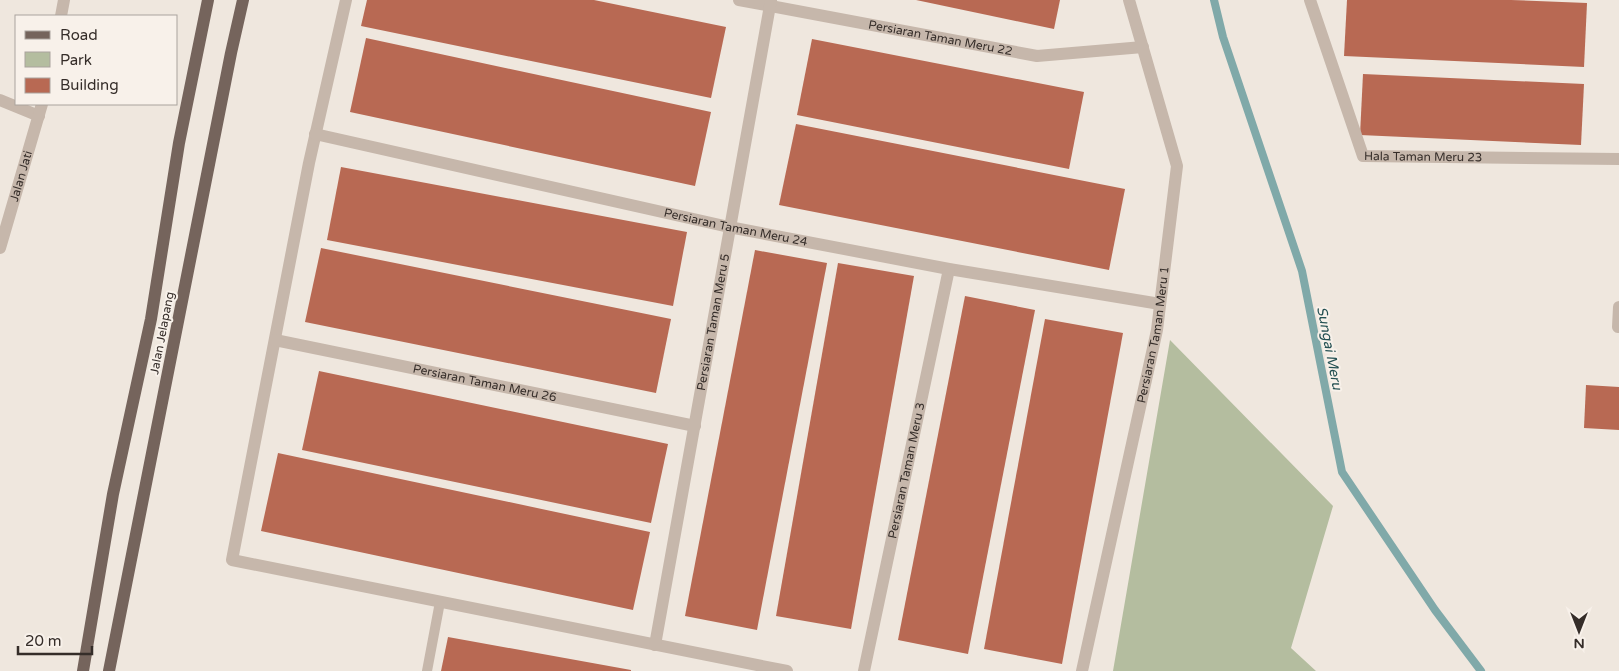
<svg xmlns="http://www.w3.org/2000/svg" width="1619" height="671" font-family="'Varela Round',sans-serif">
  <rect width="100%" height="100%" fill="#efe7de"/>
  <polygon fill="#b4bd9f" points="1170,340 1333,506 1291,648 1316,671 1113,671"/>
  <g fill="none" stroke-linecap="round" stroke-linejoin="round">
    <polyline stroke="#80a9a9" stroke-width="8" points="1214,0 1223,37 1302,271 1342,472 1435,610 1481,671"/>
  </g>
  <g fill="#b86953">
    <polygon points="367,0 594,0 726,27 711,98 361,26"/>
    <polygon points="916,0 1060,0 1054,29"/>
    <polygon points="1347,0 1511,0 1587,3 1584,67 1344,56"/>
    <polygon points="366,38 711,112 695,186 350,112"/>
    <polygon points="812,39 1084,92 1069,169 797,115"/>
    <polygon points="1363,74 1584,84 1581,145 1360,135"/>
    <polygon points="796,124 1125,189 1109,270 779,205"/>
    <polygon points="341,167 687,232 673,306 327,240"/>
    <polygon points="321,248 671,319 656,393 305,322"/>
    <polygon points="755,250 827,263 757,630 685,616"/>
    <polygon points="838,263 914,276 851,629 776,616"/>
    <polygon points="965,296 1035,310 968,654 898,640"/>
    <polygon points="1045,319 1123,333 1062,664 984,649"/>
    <polygon points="319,371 668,444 651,523 302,450"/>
    <polygon points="1586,385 1619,387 1619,430 1584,428"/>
    <polygon points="278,453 650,532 633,610 261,531"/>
    <polygon points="448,637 631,670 631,671 441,671"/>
  </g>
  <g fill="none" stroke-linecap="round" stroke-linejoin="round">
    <polyline stroke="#c6b7ab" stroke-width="10" points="427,671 440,602"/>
    <g stroke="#c6b7ab" stroke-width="12">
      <polyline points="346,0 309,163 232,560 787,671"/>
      <path id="s1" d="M739,0l298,56 106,-9"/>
      <path id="s2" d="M1310,0l53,156 256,3"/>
      <polyline points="61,16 64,0"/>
      <polyline points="0,100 39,116"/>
      <path id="s3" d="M315,134l414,93 220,42 211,35"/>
      <path id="s4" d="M0,248l42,-144"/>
      <polyline points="1619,307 1618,327 1619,327"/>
      <path id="s5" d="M275,340l420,86"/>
      <path id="s6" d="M655,645l116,-645"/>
      <path id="s7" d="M864,671l85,-402"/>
      <path id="s8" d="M1082,671l75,-341 20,-164 -48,-166"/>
    </g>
    <g stroke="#75645c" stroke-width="12">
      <polyline points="83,671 113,494 151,319 179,143 208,0"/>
      <polyline points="109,671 231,53 243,0"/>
    </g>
  </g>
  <g text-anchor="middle" stroke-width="4" stroke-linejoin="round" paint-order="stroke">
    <g font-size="12" fill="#352d29" stroke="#f8f1ea">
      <text dy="4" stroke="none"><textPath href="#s1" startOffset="205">Persiaran Taman Meru 22</textPath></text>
      <text dy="4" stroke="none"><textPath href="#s2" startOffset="225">Hala Taman Meru 23</textPath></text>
      <text dy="4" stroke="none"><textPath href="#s4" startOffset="75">Jalan Jati</textPath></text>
      <text dy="4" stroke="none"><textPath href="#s3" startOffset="431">Persiaran Taman Meru 24</textPath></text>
      <text dy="4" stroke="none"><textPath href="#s6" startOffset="328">Persiaran Taman Meru 5</textPath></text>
      <text transform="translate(162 333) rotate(-79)" y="4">Jalan Jelapang</text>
      <text dy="4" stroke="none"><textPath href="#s8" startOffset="344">Persiaran Taman Meru 1</textPath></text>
      <text dy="4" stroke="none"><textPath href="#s5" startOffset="214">Persiaran Taman Meru 26</textPath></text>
      <text dy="4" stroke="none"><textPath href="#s7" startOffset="205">Persiaran Taman Meru 3</textPath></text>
    </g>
    <g font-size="14" font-style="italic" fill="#245052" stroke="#f8f1ea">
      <text transform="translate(1330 348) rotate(79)" y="5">Sungai Meru</text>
    </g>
  </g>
  <rect x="15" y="15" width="162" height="90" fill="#f8f1ea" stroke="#aaa39d"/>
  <rect x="25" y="31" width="25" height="8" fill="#75645c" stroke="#aaa39d"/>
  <text x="60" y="40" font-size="15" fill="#352d29">Road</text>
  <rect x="25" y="52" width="25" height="15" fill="#b4bd9f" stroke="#aaa39d"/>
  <text x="60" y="65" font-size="15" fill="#352d29">Park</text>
  <rect x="25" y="78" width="25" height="15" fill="#b86953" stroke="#aaa39d"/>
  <text x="60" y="90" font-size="15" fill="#352d29">Building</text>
  <g transform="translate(1579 631) rotate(180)" stroke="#f8f1ea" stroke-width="4" paint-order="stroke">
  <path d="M0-4L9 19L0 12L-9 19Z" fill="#352d29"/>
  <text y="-8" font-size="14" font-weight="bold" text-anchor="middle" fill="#352d29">N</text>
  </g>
  <path d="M18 646v8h74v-8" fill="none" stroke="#352d29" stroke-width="2.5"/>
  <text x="25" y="646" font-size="15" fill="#352d29" stroke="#f8f1ea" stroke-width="4" paint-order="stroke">20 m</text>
</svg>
